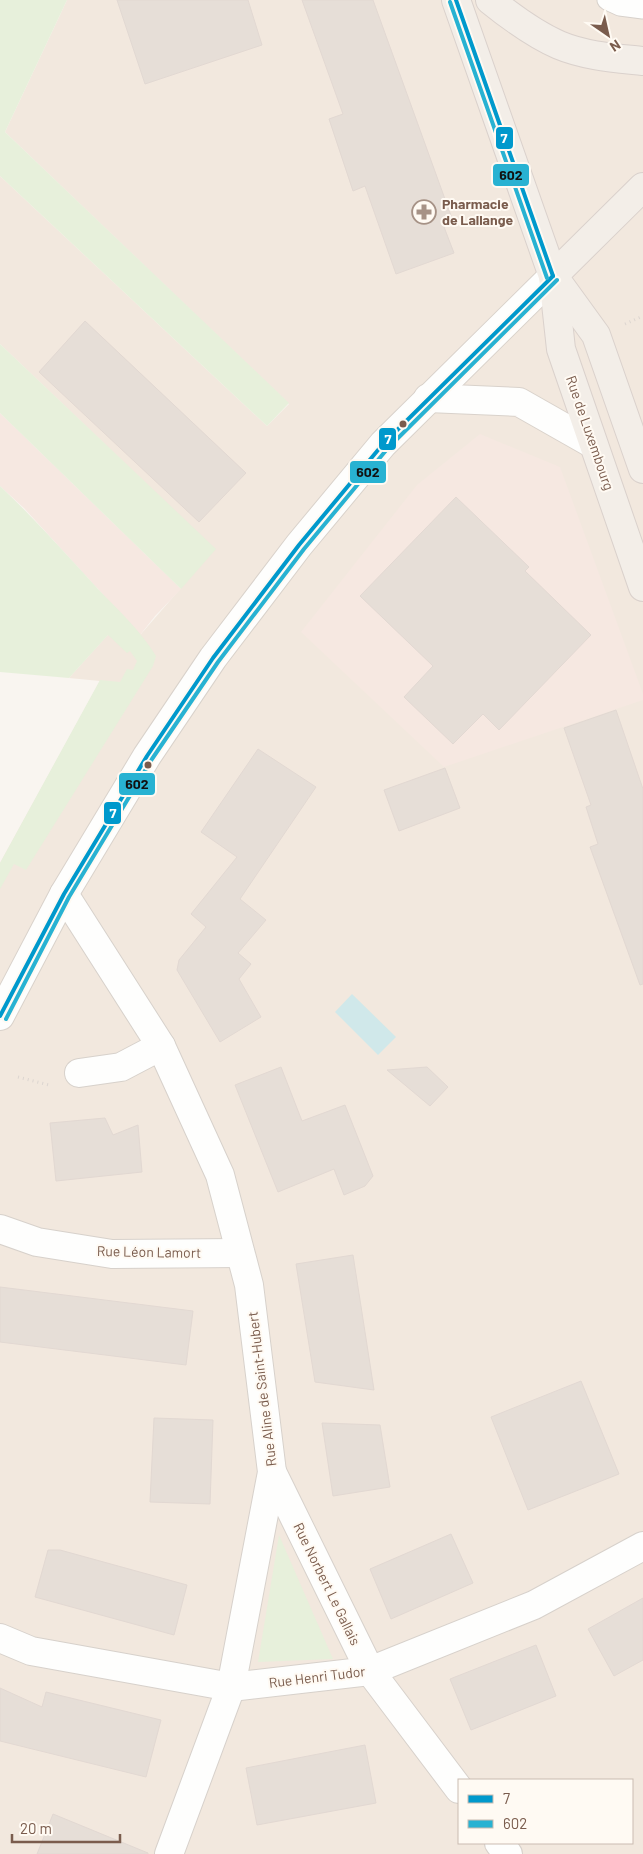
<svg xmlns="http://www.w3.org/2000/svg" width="643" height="1854" font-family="Barlow,sans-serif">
  <rect width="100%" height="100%" fill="#f9f5f0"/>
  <path fill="#f2e8de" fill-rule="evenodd" d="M67,0h576v1854h-643v-991l100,-182 -31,-3 55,-61 17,17 74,-85 -215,-205v-168l267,250 22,-22 -284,-272zM459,1780h173v63h-173z"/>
  <g fill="#f6e8e1">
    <polygon points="0,413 181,589 155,616 140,635 24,508 0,486"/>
    <polygon points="480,434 560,467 643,694 643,700 444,767 301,632 417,485"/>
  </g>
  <g fill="#e7f0db">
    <polygon points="0,0 67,0 5,132 289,403 267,426 0,176"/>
    <polygon points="0,344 216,549 181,589 0,413"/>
    <path d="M0,486c35,33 66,68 98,103 20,21 43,42 58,67l-3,10 -127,204 -12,-6 -14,25v-26l100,-183 20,2 7,-13 6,1 4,-9 -7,-10 -3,2 -19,-18 -39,43 -69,-6z"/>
    <polygon points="279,1535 333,1659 258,1662"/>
  </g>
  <polygon fill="#d0e8ea" points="352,994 396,1037 378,1055 335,1012"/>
  <g fill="#e6ded7" stroke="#e2d8d2">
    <polygon points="117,0 248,0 262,45 145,84"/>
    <polygon points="302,0 373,0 454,224 444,227 454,253 396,274 365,186 353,191 329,119 343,114"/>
    <polygon points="85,321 246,473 199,522 39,372"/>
    <polygon points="456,497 529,567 525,571 591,635 499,730 483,714 453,744 404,697 433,666 360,596"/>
    <polygon points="616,710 643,789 643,984 640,985 590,847 598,844 586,807 591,805 564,728"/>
    <polygon points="258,749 316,787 240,899 266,920 238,953 251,964 239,979 261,1017 220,1042 177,970 179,960 206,927 191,914 237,857 201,832"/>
    <polygon points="445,768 460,808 399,831 384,790"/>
    <polygon points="281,1067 302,1121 345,1105 373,1176 365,1186 344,1195 334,1169 278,1192 235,1085"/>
    <polygon points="427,1067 448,1087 430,1106 387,1070"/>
    <polygon points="105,1118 113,1135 138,1125 142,1172 56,1181 50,1123"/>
    <polygon points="353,1255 365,1332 374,1390 315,1382 296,1264"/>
    <polygon points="0,1287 193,1311 186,1365 0,1342"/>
    <polygon points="581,1381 619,1474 528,1510 491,1417"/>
    <polygon points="154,1418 213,1420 210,1504 150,1502"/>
    <polygon points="322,1423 380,1425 390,1487 333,1496"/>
    <polygon points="451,1534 473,1583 391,1619 370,1569"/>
    <polygon points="48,1550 60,1550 187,1585 174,1635 35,1597"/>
    <polygon points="643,1598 643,1660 614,1676 588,1629"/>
    <polygon points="536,1645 556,1696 471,1730 450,1679"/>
    <polygon points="0,1688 42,1707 46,1692 161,1720 146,1777 0,1741"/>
    <polygon points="365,1745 376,1803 257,1825 246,1768"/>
    <polygon points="53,1814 148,1853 148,1854 37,1854"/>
  </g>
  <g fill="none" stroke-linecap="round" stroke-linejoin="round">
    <g stroke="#d7d1cb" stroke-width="21">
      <polyline id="lane" points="607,0 620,6 643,9"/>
    </g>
    <g stroke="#d7d1cb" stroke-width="30">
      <g id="street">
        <polyline points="64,894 161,1046 220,1175 249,1285 272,1472 231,1687 169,1854"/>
        <polyline points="79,1073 121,1067 161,1046"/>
        <polyline points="0,1229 37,1242 112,1254 240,1253"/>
        <polyline points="272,1472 370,1671 459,1789"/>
        <polyline points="0,1638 31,1651 231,1687 370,1671 534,1605 643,1546"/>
        <polyline points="499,1843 508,1854"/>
      </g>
    </g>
    <g stroke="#d9d2cb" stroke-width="30">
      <g id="secondary">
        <polyline points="428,398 519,402 593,444"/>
        <polyline points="0,1016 64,894 147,756 213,658 299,545 383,444 553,276"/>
      </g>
    </g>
    <g stroke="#dad1cc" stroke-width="30">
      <g id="primary">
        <polyline points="456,0 553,276 561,349 643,587"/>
        <path d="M490,0c21,17 44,34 69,45 26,11 56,13 84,16"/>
        <polyline points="553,276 643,187"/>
        <polyline points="554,277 596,335 643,469"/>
      </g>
    </g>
    <g stroke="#dcd5d0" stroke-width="3" stroke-dasharray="1 4" stroke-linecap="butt">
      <polyline points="625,324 643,316"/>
      <polyline points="18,1077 49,1085"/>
    </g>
    <use href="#lane" stroke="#fefefd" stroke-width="19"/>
    <use href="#street" stroke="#fefefd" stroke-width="28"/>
    <use href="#secondary" stroke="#fefefd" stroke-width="28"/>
    <use href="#primary" stroke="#f3eee8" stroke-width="28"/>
    <g stroke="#fffaf3" stroke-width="8">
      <g id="bus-1">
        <polyline points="456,0 553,276"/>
        <polyline points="0,1016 64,894 147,756 213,658 299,545 383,444 553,276"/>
      </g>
    </g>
    <g stroke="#fffaf3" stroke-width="8">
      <g id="bus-2">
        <polyline points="450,2 547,278"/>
        <polyline points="6,1019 69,897 152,759 218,662 304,549 388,448 557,280"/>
      </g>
    </g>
    <use href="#bus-1" stroke="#09c" stroke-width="4"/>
    <use href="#bus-2" stroke="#28b2d2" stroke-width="4"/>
  </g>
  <defs>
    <g id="pharmacy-ring" transform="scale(1.25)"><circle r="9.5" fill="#fffaf3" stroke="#a69286" stroke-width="1.5"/><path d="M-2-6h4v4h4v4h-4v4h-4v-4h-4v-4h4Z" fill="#a69286"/></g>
  </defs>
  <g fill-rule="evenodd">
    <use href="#pharmacy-ring" x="424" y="212"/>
  </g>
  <g fill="#7a5c4d" stroke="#fffaf3" stroke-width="2">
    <circle cx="403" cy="424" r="4.5"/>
    <circle cx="148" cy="765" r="4.5"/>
  </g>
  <g text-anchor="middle" stroke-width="4" stroke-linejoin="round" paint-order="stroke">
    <g font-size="14" font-weight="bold" fill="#7a5c4d" stroke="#fffaf3" text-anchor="start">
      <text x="442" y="209">Pharmacie<tspan x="442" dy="16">de Lallange</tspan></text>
    </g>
    <g font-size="14" fill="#7a5c4d" stroke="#fffaf3">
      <text transform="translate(590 433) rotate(71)" y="5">Rue de Luxembourg</text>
      <text transform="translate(149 1252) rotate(1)" y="5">Rue Léon Lamort</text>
      <text transform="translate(262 1389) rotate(-97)" y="5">Rue Aline de Saint-Hubert</text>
      <text transform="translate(327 1584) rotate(64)" y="5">Rue Norbert Le Gallais</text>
      <text transform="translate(317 1677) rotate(-7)" y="5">Rue Henri Tudor</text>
    </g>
  </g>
  <g stroke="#fffaf3" stroke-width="2">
    <rect x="495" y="126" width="19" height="24" rx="5" fill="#09c"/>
    <rect x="492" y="163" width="38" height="24" rx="5" fill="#28b2d2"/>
    <rect x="378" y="427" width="19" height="24" rx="5" fill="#09c"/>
    <rect x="349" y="460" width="38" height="24" rx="5" fill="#28b2d2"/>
    <rect x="118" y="772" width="38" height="24" rx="5" fill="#28b2d2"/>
    <rect x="103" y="801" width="19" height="24" rx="5" fill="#09c"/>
  </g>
  <g font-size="14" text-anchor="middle" font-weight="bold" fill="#fff">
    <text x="504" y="143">7</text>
    <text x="388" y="444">7</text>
    <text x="113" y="818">7</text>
  </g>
  <g font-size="14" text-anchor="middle" font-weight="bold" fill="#111">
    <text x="511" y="180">602</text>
    <text x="368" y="477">602</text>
    <text x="137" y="789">602</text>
  </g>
  <rect x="458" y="1779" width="175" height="65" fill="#fffaf3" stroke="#cabbb1"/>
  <rect x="468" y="1795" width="25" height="8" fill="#0099cc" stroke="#cabbb1"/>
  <text x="503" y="1804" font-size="15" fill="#7a5c4d">7</text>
  <rect x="468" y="1820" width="25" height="8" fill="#28b2d2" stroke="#cabbb1"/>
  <text x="503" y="1829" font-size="15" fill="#7a5c4d">602</text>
  <g transform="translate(608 35) rotate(146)" stroke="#fffaf3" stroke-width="4" paint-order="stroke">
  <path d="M0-4L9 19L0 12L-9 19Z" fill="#7a5c4d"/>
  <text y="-8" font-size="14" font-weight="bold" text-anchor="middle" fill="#7a5c4d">N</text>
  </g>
  <path d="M12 1834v8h108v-8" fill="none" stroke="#7a5c4d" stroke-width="2.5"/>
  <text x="20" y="1834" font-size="15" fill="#7a5c4d" stroke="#fffaf3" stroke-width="4" paint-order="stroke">20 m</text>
</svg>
